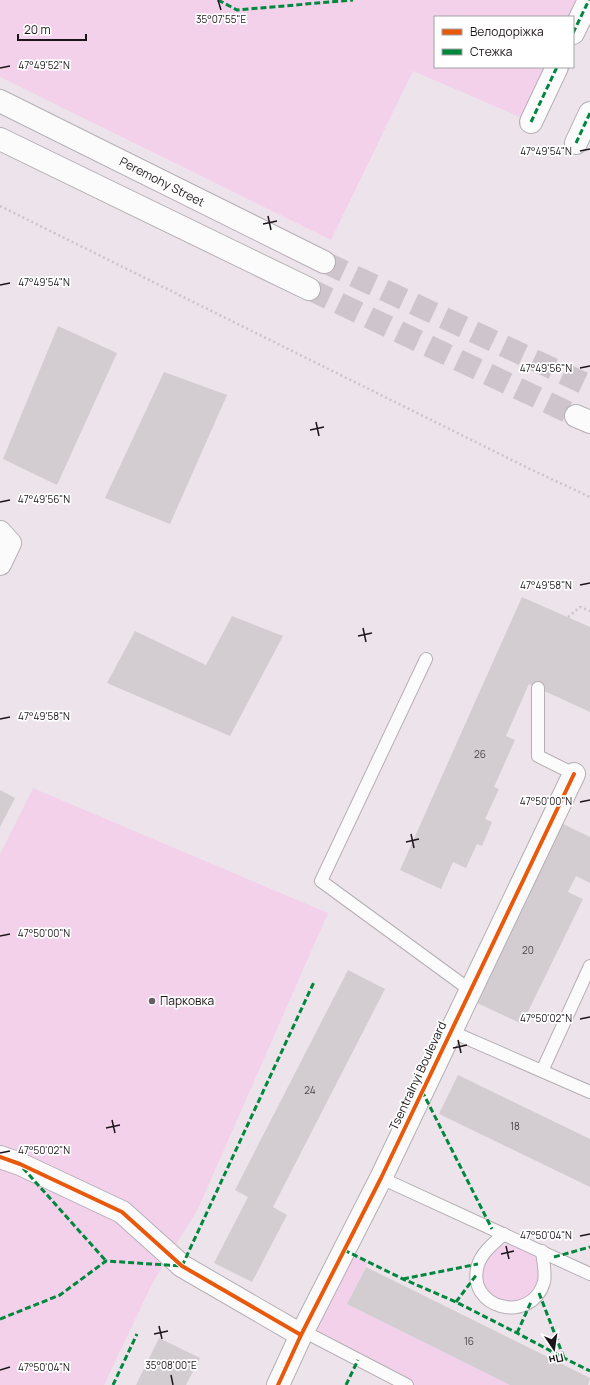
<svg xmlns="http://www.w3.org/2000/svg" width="590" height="1385" font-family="Manrope,sans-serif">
  <rect width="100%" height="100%" fill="#ede4eb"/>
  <g fill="#f3d1eb">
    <polygon points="0,0 579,0 571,17 435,17 435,67 547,67 522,118 413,71 331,240 0,77"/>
    <polygon points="33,788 328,913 198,1209 153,1282 104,1385 0,1385 0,854"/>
    <circle cx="511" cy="1273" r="29"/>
    <polygon points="344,1250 368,1262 347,1304 510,1385 408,1385 303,1331"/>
  </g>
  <g fill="#d3ccd1">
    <polygon points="58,326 117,353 57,485 3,459"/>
    <polygon points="164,372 227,395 170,524 105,498"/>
    <polygon points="522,597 590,627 590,712 529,684 506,736 515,740 494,787 499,789 485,819 492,822 482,846 477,844 466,868 453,862 441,889 400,870"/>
    <polygon points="232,616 283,636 230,736 107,683 135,631 206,665"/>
    <polygon points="0,790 15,798 0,827"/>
    <polygon points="559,822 590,837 590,883 576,876 568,892 583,899 522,1024 473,1001"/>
    <polygon points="348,970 385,989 273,1207 287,1215 252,1282 214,1263 248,1197 235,1190"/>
    <polygon points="458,1075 590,1139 590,1187 439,1114"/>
    <polygon points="366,1267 590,1378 588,1385 510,1385 347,1304"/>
    <polygon points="159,1338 200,1358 186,1385 136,1385"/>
  </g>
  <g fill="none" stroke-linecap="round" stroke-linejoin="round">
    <g stroke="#cec5cc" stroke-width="22" stroke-dasharray="22 11" stroke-linecap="butt">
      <polyline points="324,262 590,386"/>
      <polyline points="309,289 576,416"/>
    </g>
    <g stroke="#b5afb4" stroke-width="14">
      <g id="lane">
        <polyline points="426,659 321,881 470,990"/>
        <polyline points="538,688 538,756 574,774"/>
        <polyline points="450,1031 590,1092"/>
        <polyline points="542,1071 590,966"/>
        <polyline points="381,1178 590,1274"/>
        <path d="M504,1234c-10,9 -22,18 -26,31 -13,43 53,61 66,17 2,-9 -1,-21 -2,-31"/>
        <polyline points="303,1331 407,1385"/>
      </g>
    </g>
    <g stroke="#b5afb4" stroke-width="24">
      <g id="street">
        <polyline points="573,33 589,0"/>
        <polyline points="531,122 557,67"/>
        <polyline points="576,143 590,113"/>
        <polyline points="0,532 10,543 0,564"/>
        <polyline points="0,1157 20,1164 122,1212 182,1266 301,1335"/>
        <polyline points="278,1385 301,1335 381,1178 574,774"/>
      </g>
    </g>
    <g stroke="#b5afb4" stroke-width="24">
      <g id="secondary">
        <polyline points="0,101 324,262"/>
        <polyline points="0,139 309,289"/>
        <polyline points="576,416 590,422"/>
      </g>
    </g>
    <g stroke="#c8c5c7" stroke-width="2.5" stroke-dasharray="2 3" stroke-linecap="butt">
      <polyline points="0,206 530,469 590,497"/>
      <polyline points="568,617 580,607 590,611"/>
    </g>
    <use href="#lane" stroke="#fcfbfc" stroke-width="12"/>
    <use href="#street" stroke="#fcfbfc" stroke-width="22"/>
    <use href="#secondary" stroke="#fcfbfc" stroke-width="22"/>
    <g stroke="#00873e" stroke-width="3" stroke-dasharray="6 3" stroke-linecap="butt">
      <polyline points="218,0 237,10 353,0"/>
      <polyline points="573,33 589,0"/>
      <polyline points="531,122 557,67"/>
      <polyline points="576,143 590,113"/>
      <polyline points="422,1091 492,1229"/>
      <polyline points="23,1168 106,1261"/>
      <polyline points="344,1250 403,1279 456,1302 517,1333 564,1358 590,1371"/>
      <polyline points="554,1257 590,1247"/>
      <polyline points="403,1279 478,1264"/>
      <polyline points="539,1293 564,1358"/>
      <polyline points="456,1302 477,1274"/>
      <polyline points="0,1319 60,1295 106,1261 182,1266 314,982"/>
      <polyline points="517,1333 531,1302"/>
      <polyline points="113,1385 137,1334"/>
      <polyline points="346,1385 358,1360"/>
    </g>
    <g stroke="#fff" stroke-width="6">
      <g id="cycleway">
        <polyline points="0,1157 20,1164 122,1212 182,1266 301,1335"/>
        <polyline points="278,1385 301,1335 381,1178 574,774"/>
      </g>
    </g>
    <use href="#cycleway" stroke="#e8590c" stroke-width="4"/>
  </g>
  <path fill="none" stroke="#1c161a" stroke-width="1.5" d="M218,0l3,10M0,68l10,-2M580,151l10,-2M268,216l3,14M263,224l14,-3M0,285l10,-2M580,368l10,-2M316,422l3,14M310,430l14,-3M0,502l10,-2M580,585l10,-2M363,628l3,14M358,636l14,-3M0,719l10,-2M580,802l10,-2M411,834l3,14M406,842l13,-3M0,936l10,-2M580,1019l10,-2M458,1040l3,13M453,1048l14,-3M112,1120l3,13M106,1128l14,-3M0,1153l10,-2M580,1236l10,-2M506,1246l3,13M501,1254l13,-3M159,1326l3,13M154,1334l14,-3M0,1370l10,-3M171,1375l2,10"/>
  <circle fill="#655e63" stroke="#fff" stroke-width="1.5" cx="152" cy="1001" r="4"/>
  <g text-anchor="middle" stroke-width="3.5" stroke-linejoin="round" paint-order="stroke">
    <g font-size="10" fill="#4a4448">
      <text x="480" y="758">26</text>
      <text x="528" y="954">20</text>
      <text x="310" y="1094">24</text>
      <text x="515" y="1130">18</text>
      <text x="469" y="1345">16</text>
    </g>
    <g font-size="12" fill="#1c161a" stroke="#fff">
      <text transform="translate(162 182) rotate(27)" y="4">Peremohy Street</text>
      <text transform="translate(418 1076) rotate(-65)" y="4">Tsentralnyi Boulevard</text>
    </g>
    <g font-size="12" fill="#1c161a" stroke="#fff" text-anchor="start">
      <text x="160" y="1005">Парковка</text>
    </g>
  </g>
  <g font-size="10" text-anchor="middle" fill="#1c161a" stroke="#fff" stroke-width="3.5" stroke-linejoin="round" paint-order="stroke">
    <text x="221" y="23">35°07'55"E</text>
    <text x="44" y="69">47°49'52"N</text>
    <text x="546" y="155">47°49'54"N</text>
    <text x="44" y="286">47°49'54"N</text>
    <text x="546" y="372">47°49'56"N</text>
    <text x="44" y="503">47°49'56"N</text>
    <text x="546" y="589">47°49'58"N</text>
    <text x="44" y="720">47°49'58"N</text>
    <text x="546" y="805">47°50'00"N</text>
    <text x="44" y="937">47°50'00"N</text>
    <text x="546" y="1022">47°50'02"N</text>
    <text x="44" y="1154">47°50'02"N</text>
    <text x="546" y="1239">47°50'04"N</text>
    <text x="171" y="1369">35°08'00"E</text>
    <text x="44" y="1371">47°50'04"N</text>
  </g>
  <rect x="434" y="16" width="140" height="52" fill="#ffffff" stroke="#a4a2a3"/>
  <rect x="442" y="29" width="20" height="6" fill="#e8590c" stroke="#a4a2a3"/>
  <text x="470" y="36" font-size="12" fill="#1c161a">Велодоріжка</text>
  <rect x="442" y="49" width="20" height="6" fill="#00873e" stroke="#a4a2a3"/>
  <text x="470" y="56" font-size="12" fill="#1c161a">Стежка</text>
  <g transform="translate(554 1349) rotate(167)" stroke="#ffffff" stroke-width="3" paint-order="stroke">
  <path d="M0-3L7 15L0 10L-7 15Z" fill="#1c161a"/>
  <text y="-6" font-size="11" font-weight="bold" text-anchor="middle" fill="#1c161a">Пн</text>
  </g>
  <path d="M18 34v6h68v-6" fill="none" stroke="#1c161a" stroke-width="2"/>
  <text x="24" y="34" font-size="12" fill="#1c161a" stroke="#ffffff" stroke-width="3" paint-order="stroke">20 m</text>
</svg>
